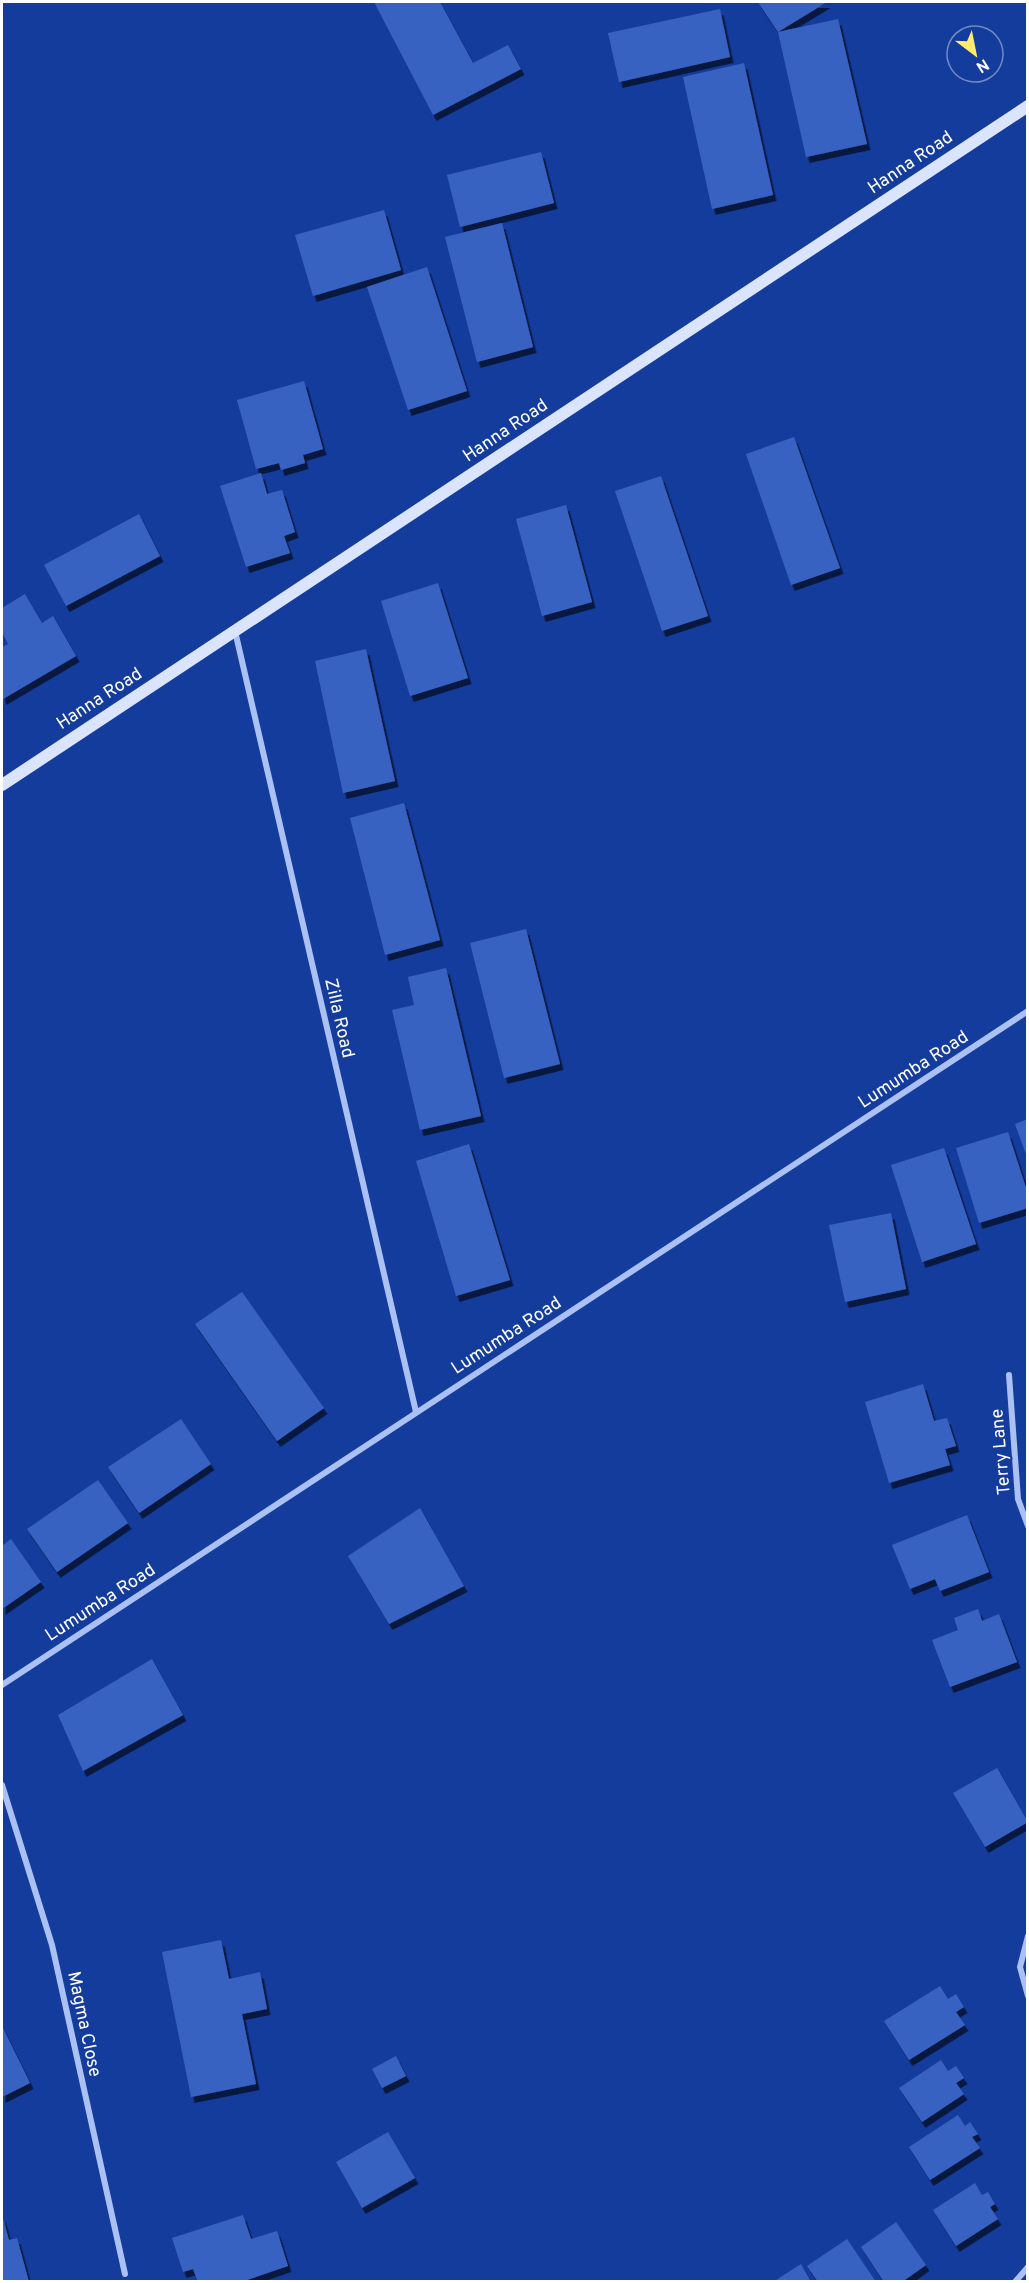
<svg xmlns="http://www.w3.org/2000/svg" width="1029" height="2283" font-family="Overpass,sans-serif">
  <defs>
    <filter id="shadow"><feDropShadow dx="3.5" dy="6" stdDeviation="0" flood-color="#0009"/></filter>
  </defs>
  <rect width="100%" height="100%" fill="#143c9d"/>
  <g fill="#3962c2" filter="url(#shadow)">
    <polygon points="374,2 440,2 473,63 508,45 521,69 433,115"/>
    <polygon points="758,2 827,2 778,32 838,19 867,144 806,157 778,32"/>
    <polygon points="720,9 730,57 619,82 608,33"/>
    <polygon points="744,63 773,195 712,209 683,77"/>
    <polygon points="541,152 554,203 460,227 447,175"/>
    <polygon points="384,210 401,270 313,296 295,235"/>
    <polygon points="502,223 533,347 477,362 445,237"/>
    <polygon points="427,267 467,391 408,410 367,287"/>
    <polygon points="304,381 323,449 303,455 305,463 281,470 279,463 256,469 237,400"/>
    <polygon points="794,437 840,568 791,585 746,454"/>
    <polygon points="261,473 267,494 282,490 295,532 284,536 290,553 246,567 220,486"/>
    <polygon points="661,476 708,616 662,631 615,491"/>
    <polygon points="566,505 592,602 542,616 516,519"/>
    <polygon points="139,514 160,556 66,606 44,565"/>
    <polygon points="438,583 468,678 410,696 381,601"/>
    <polygon points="25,594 42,623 53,616 76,656 3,699 2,696 2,647 8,644 2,632 2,608"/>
    <polygon points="366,649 395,781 343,793 315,661"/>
    <polygon points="404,803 440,940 385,955 350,818"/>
    <polygon points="526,929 560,1064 504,1078 470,943"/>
    <polygon points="446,968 481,1116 420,1130 392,1010 414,1005 408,977"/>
    <polygon points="1028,1119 1028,1157 1027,1157 1015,1124"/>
    <polygon points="1008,1132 1028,1194 1028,1208 979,1223 956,1148"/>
    <polygon points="469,1144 510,1280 456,1296 416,1161"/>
    <polygon points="944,1148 976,1244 922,1262 891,1165"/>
    <polygon points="891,1213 906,1289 845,1302 829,1225"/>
    <polygon points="242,1292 324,1408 277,1441 195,1324"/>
    <polygon points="923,1384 934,1421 947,1418 956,1446 945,1449 950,1465 889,1483 865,1402"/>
    <polygon points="181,1419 211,1464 139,1513 108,1467"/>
    <polygon points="98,1480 128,1523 57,1572 27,1529"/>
    <polygon points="420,1508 464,1586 389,1624 348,1556"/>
    <polygon points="967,1515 989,1572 940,1591 935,1579 910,1589 892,1545"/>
    <polygon points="11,1539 41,1582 2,1609 2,1546"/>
    <polygon points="978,1609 982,1621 999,1614 1017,1662 950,1687 932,1640 958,1630 954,1618"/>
    <polygon points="152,1659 183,1715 83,1771 58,1715"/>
    <polygon points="997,1768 1028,1822 985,1847 953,1793"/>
    <polygon points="221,1940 229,1979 260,1972 267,2009 242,2014 256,2084 191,2097 162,1952"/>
    <polygon points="940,1986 948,1999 956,1994 964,2007 956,2012 965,2025 909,2060 884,2021"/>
    <polygon points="2,2026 30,2083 2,2097"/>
    <polygon points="396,2056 406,2076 382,2088 372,2069"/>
    <polygon points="941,2060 948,2071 956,2066 964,2078 956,2083 964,2094 922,2122 899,2088"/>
    <polygon points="958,2115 965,2126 970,2122 978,2134 972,2137 980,2148 930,2180 909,2147"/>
    <polygon points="388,2132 415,2178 362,2208 336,2162"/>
    <polygon points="975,2183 982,2195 988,2192 995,2204 990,2207 998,2219 956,2246 933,2210"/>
    <polygon points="2,2215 9,2240 17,2238 29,2282 2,2282"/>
    <polygon points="243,2215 251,2239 277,2231 288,2266 241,2282 198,2282 193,2269 183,2272 172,2238"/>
    <polygon points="896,2222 926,2265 902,2282 884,2282 861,2247"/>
    <polygon points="847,2239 876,2282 818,2282 807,2266"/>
    <polygon points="801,2264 811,2282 773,2282"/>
  </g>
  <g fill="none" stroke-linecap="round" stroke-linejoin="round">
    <g stroke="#abc1f3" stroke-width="6">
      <polyline points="235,631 416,1412"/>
      <polyline points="1009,1375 1018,1499 1028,1526"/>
      <polyline points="2,1685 1028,1011"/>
      <polyline points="2,1785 52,1945 125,2274"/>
      <polyline points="1028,1936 1020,1967 1028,1996"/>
      <polyline points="1015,2282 1028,2267"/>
    </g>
    <polyline stroke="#dae4fd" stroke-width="12" points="2,785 1028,106"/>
  </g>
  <g text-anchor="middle" stroke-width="4.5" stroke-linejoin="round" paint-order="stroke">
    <g font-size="18" fill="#fff" stroke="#143c9d">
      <text transform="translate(910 162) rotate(-34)" y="6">Hanna Road</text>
      <text transform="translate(505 430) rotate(-34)" y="6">Hanna Road</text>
      <text transform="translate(99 698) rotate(-33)" y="6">Hanna Road</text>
      <text transform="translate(340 1018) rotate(77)" y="6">Zilla Road</text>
      <text transform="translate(913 1069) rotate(-33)" y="6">Lumumba Road</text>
      <text transform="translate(506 1335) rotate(-33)" y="6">Lumumba Road</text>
      <text transform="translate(1000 1452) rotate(-95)" y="6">Terry Lane</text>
      <text transform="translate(100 1602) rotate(-33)" y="6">Lumumba Road</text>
      <text transform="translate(85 2024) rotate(78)" y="6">Magma Close</text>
    </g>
  </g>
  <rect width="1029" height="2283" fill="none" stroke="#ffffff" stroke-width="6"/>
  <g transform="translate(975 54) rotate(148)"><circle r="28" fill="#143c9d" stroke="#728ac4" stroke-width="1.5"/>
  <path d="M0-4.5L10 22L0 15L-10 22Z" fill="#ffeb6d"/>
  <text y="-9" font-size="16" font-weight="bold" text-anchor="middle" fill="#ffffff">N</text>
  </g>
</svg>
